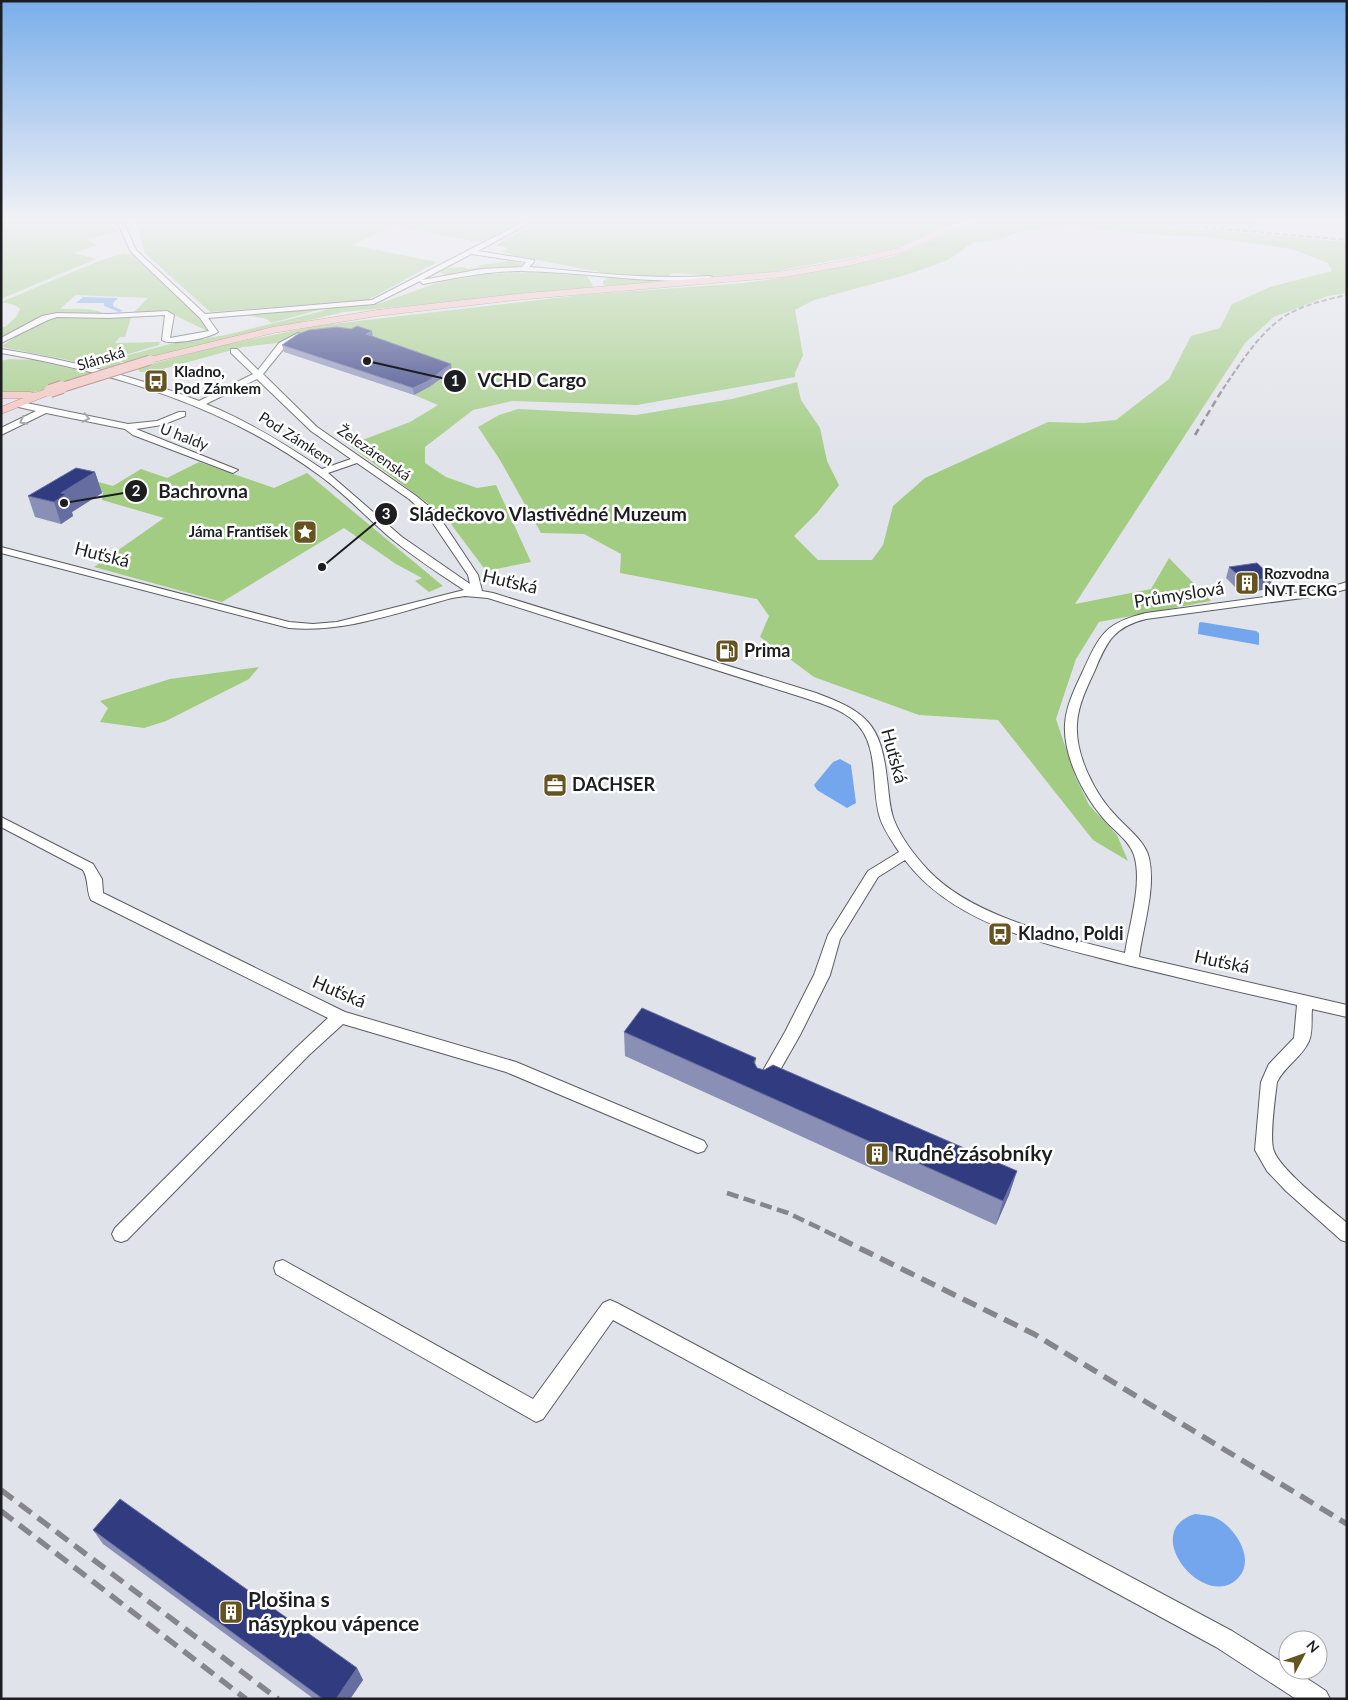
<svg xmlns="http://www.w3.org/2000/svg" width="1348" height="1700" font-family="Lato,sans-serif">
  <rect width="100%" height="100%" fill="#e1e3ea"/>
  <g fill="#a1cc82">
    <polygon points="1,221 111,221 118,232 86,239 97,245 74,253 96,259 1,299"/>
    <polygon points="136,221 251,222 254,221 967,221 906,245 869,254 766,273 717,276 673,273 665,278 605,273 511,255 512,254 502,252 508,248 496,245 535,223 523,221 479,242 393,226 352,245 437,262 368,300 210,312 145,253"/>
    <polygon points="988,221 1115,221 1347,242 1347,293 1328,296 1274,317 1245,343 1075,604 1151,589 1169,558 1211,601 1099,622 1076,659 1056,719 1075,776 1089,805 1117,835 1128,861 1093,840 998,720 919,715 814,677 760,637 769,616 757,599 620,573 621,554 584,534 541,533 500,460 478,427 499,415 518,409 636,415 732,399 797,382 801,400 820,428 827,461 839,485 817,513 794,536 818,560 872,560 883,545 893,506 925,478 1048,422 1084,423 1116,420 1169,379 1191,336 1220,328 1232,304 1270,287 1332,271 1328,263 1292,249 1206,237 1144,234 1070,226 1024,231 996,240 974,242 948,260 909,274 814,300 795,310 803,355 795,373 795,377 637,405 512,401 473,410 425,447 425,463 446,477 477,488 496,485 531,562 486,571 445,516 349,445 410,422 438,405 414,395 429,387 451,371 307,333 277,343 243,347 152,372 140,372 137,368 218,346 316,326 581,295 744,283 787,277 891,257 911,250 959,228"/>
    <polygon points="1148,221 1257,221 1257,231"/>
    <path d="M124,253l8,2 57,53 21,23 -2,2 -5,-4 -37,-18 -33,2 15,-15 -72,-3 -16,14c15,0 31,-2 45,5 -50,-2 -60,-2 -104,25v-12h4l12,-11 3,-7 -5,-4 -14,-3 98,-41z"/>
    <polygon points="512,261 519,262 523,265 519,267 445,275 439,272 446,268 465,267 467,269 480,267 479,265"/>
    <polygon points="532,272 587,276 594,288 344,312 126,363 120,361 125,356 170,344 226,335 319,312 330,308 378,304 440,282 488,274"/>
    <polygon points="609,278 666,282 607,287 603,284 603,281"/>
    <polygon points="326,308 271,323 267,319 247,315"/>
    <polygon points="159,314 162,315 131,318 125,337 120,337 115,343 160,342 159,345 122,356 116,360 122,364 104,369 63,359 6,348 2,346 17,336 55,317"/>
    <polygon points="9,359 33,360 96,374 48,389 29,393 1,393 1,361"/>
    <polygon points="199,462 274,488 307,473 443,586 429,592 415,581 422,578 396,564 344,528 222,602 94,567 164,518 102,500 103,492 71,486 83,478 113,486 141,469 167,478"/>
    <polygon points="259,667 249,679 166,721 144,728 100,722 108,708 100,701 170,679"/>
  </g>
  <g fill="#73a6ec">
    <polygon points="83,297 118,298 113,303 113,306 123,311 119,312 104,306 104,303 76,303"/>
    <polygon points="1201,622 1256,631 1259,633 1259,645 1198,634 1199,623"/>
    <polygon points="840,759 851,765 856,803 847,808 817,790 814,785 833,762"/>
    <path d="M1195,1514c8,1 16,1 23,5 18,10 37,40 21,58 -32,37 -102,-45 -44,-63z"/>
  </g>
  <g fill="none" stroke-linecap="round" stroke-linejoin="round">
    <g stroke="#5b5c63" stroke-width="2">
      <g id="minor">
        <path d="M117,221h6l13,29 69,64 167,-14 153,-79h8l-55,30 56,9v2l-5,5c60,5 121,13 181,9l4,2 -4,2c-63,4 -125,-8 -188,-9 -34,0 -66,7 -99,13l-3,-3 -46,23 -166,14 10,14c-8,6 -48,14 -56,8l3,-25 -56,3 -52,-1 -9,3 -47,23v-5l41,-22 15,-3 52,1 58,-3 7,4 -4,23 39,-7 -9,-13 -69,-66zM471,254l55,8 -4,5 -40,2 -60,11z"/>
        <path d="M298,333l7,2 -20,12 -22,27 54,53 98,68 21,17 42,63 4,16 11,2 323,100c51,19 65,31 71,86 2,13 2,28 7,41 7,18 21,36 34,50 45,48 135,67 197,83 4,-28 18,-70 9,-98 -5,-15 -21,-25 -31,-37 -20,-24 -40,-62 -38,-94 1,-18 10,-36 18,-53 17,-37 22,-48 63,-58l178,-24 23,-7v7l-22,6 -179,24c-32,8 -39,22 -51,51 -8,17 -17,35 -18,54 -2,31 18,71 40,93 11,12 28,24 32,41 7,31 -6,68 -10,99l208,48v12l-35,-8c-1,10 1,23 -3,32 -7,16 -24,25 -32,41 -2,16 -7,52 -4,66 3,19 58,61 74,75v19l-6,-2 -55,-49 -19,-20 -12,-21 6,-68 8,-18 25,-26 3,-33c-57,-13 -113,-26 -170,-40 -76,-20 -172,-38 -222,-105l-27,17 -38,62 -10,36 -30,60 -29,51 -6,2 -6,-2 -2,-5 28,-49 29,-57 14,-40 40,-64 31,-19c-7,-11 -15,-22 -19,-34 -10,-32 1,-74 -27,-98 -13,-11 -30,-16 -45,-21l-320,-101 -23,-2 -13,2c-53,14 -107,35 -163,30l-288,-75v-6l288,75 24,2 24,-2 127,-32c-26,-17 -53,-35 -77,-55 -23,-20 -43,-42 -68,-60 -94,-69 -204,-102 -318,-122v-4c68,11 134,27 198,52l54,-27 -22,-21v-4h6l21,21 21,-27zM257,379l54,52 40,28 -29,10c-37,-25 -74,-48 -116,-65zM357,463l52,36 19,17 40,59 2,9 -68,-47 -74,-64z"/>
        <polygon points="17,401 128,424 157,421 179,412 185,412 185,416 162,425 136,429 238,470 233,473 230,472 133,435 125,429 46,413 1,435 1,428 36,411 14,406 13,404"/>
        <path d="M1,817l92,47 9,15 1,14 242,119 171,50 188,79 3,5 -3,5 -6,2 -192,-81 -163,-48 -34,31 -182,185 -6,2 -6,-2 -3,-6 3,-6 182,-181 31,-29 -237,-118c-5,-10 -2,-20 -8,-30l-82,-43z"/>
        <polygon points="283,1260 533,1399 603,1303 610,1300 617,1303 1232,1631 1288,1666 1288,1670 1294,1670 1326,1691 1330,1699 1296,1699 1216,1647 613,1320 543,1419 536,1422 276,1274 274,1268 276,1262"/>
      </g>
    </g>
    <g stroke="#a4716b" stroke-width="1">
      <g id="major">
        <polygon points="965,221 978,221 953,230 904,252 847,266 784,277 516,300 377,316 273,333 150,363 145,360 146,358 273,327 377,310 516,294 784,271 847,260 898,248 947,226"/>
        <polygon points="50,388 54,389 55,391 54,393 1,414 1,407 23,398 1,398 1,392 30,392 34,393"/>
      </g>
    </g>
    <use href="#minor" fill="#fff" fill-rule="evenodd"/>
    <use href="#major" fill="#f4c4be" fill-rule="evenodd"/>
    <g stroke="#84868b" stroke-width="2" stroke-dasharray="5.5 2.5" stroke-linecap="butt">
      <polyline points="1131,221 1347,240"/>
      <path d="M1223,389c17,-25 34,-53 59,-71 19,-13 43,-18 65,-23"/>
    </g>
    <polyline stroke="#84868b" stroke-width="2.5" stroke-dasharray="7 4" stroke-linecap="butt" points="1195,435 1224,387"/>
    <polyline stroke="#84868b" stroke-width="4.5" stroke-dasharray="12 5.5" stroke-linecap="butt" points="727,1193 788,1213 842,1239"/>
    <g stroke="#84868b" stroke-width="5.5" stroke-dasharray="15 8" stroke-linecap="butt">
      <polyline points="839,1238 1034,1334 1347,1524"/>
      <polyline points="1,1490 278,1699"/>
      <polyline points="1,1511 246,1699"/>
    </g>
    <g stroke="#a4716b" stroke-width="11" stroke-linecap="butt">
      <polyline id="major-bridge-far1" points="57,389 150,360"/>
    </g>
    <g stroke="#a4716b" stroke-width="14" stroke-linecap="butt">
      <polyline id="major-bridge" points="50,391 62,387"/>
    </g>
    <use href="#major-bridge-far1" stroke="#f4c4be" stroke-width="9"/>
    <use href="#major-bridge" stroke="#f4c4be" stroke-width="12"/>
  </g>
  <g fill="#898fb5">
    <polygon points="372,331 373,336 452,371 429,387 414,395 284,352 282,345"/>
    <polygon points="95,472 102,493 72,512 73,516 61,524 35,517 28,496"/>
    <polygon points="1229,567 1269,589 1241,593 1226,578"/>
    <polygon points="624,1032 756,1058 755,1065 757,1068 1017,1171 1009,1195 996,1225 625,1056"/>
    <polygon points="93,1530 357,1668 363,1680 350,1699 314,1699 103,1544"/>
  </g>
  <g fill="#666da0">
    <polygon points="372,331 373,338 366,334"/>
    <polygon points="451,364 452,371 429,387 414,395 413,388"/>
    <polygon points="95,472 102,493 72,512 73,516 61,524 54,502 61,493"/>
    <polygon points="1273,578 1269,589 1241,593 1245,581"/>
    <polygon points="1017,1171 1009,1195 996,1225 1003,1201"/>
    <polygon points="357,1668 363,1680 350,1699 336,1699"/>
  </g>
  <g fill="#313b80" stroke="#666da0">
    <polygon points="357,326 372,331 366,334 451,364 428,381 413,388 282,345 298,334 309,330 337,327 351,329"/>
    <polygon points="76,468 95,472 61,493 66,494 54,502 28,496"/>
    <polygon points="1257,563 1273,578 1245,581 1229,567"/>
    <polygon points="642,1008 756,1058 754,1062 757,1068 764,1070 773,1065 1017,1171 1003,1201 624,1032"/>
    <polygon points="120,1499 357,1668 336,1699 323,1699 93,1530"/>
  </g>
  <defs><path id="oneway-chevron" d="M-2-3.5L2.5 0L-2 3.5" fill="none" stroke-width="1.6" stroke-linecap="round" stroke-linejoin="round" transform="scale(1.25)"/></defs>
  <g stroke="#999a9b">
    <use href="#oneway-chevron" transform="translate(86 418) rotate(12)"/>
    <use href="#oneway-chevron" transform="translate(23 421) rotate(153)"/>
  </g>
  <linearGradient id="sky" x2="0" y2="1"><stop stop-color="#79aeea"/><stop offset="0.48" stop-color="#f2f2f6"/><stop offset="1" stop-color="#f2f2f6" stop-opacity="0"/></linearGradient>
  <rect width="1348" height="459" fill="url(#sky)"/>
  <defs>
    <g id="bus-square" transform="scale(1.25)"><rect x="-9" y="-9" width="18" height="18" rx="4" fill="#655421" stroke="#fff"/><path d="M-5-6H5V4H4V6H2V4H-2V6H-4V4H-5ZM-3.5-4V0h7V-4ZM-3.5 1.2v1.5H-2V1.2ZM2 1.2v1.5H3.5V1.2Z" fill="#fff"/></g>
    <g id="sight-square" transform="scale(1.25)"><rect x="-9" y="-9" width="18" height="18" rx="4" fill="#655421" stroke="#fff"/><path d="M0-6L1.8-2.2L6-1.7L2.9 1.2L3.7 5.4L0 3.3L-3.7 5.4L-2.9 1.2L-6-1.7L-1.8-2.2Z" fill="#fff"/></g>
    <g id="building-square" transform="scale(1.25)"><rect x="-9" y="-9" width="18" height="18" rx="4" fill="#655421" stroke="#fff"/><path d="M-4-6H4V6H1V3H-1V6H-4ZM-2.5-4.3h1.7v1.8h-1.7ZM.8-4.3h1.7v1.8H.8ZM-2.5-1h1.7V.8h-1.7ZM.8-1h1.7V.8H.8Z" fill="#fff"/></g>
    <g id="fuel-square" transform="scale(1.25)"><rect x="-9" y="-9" width="18" height="18" rx="4" fill="#655421" stroke="#fff"/><path d="M-5.5-6h7V0h2V4h1.3V-2.5L3-4.5l.8-.8L6-3V5H2.5V1h-1V6h-7ZM-4.2-4.7v3.2H.2V-4.7Z" fill="#fff"/></g>
    <g id="office-square" transform="scale(1.25)"><rect x="-9" y="-9" width="18" height="18" rx="4" fill="#655421" stroke="#fff"/><path d="M-6-3h4V-5.5h4V-3h4V5H-6ZM-1-4.5V-3h2v-1.5ZM-6 0V1H6V0Z" fill="#fff"/></g>
  </defs>
  <g fill-rule="evenodd">
    <use href="#bus-square" x="156" y="381"/>
    <use href="#sight-square" x="305" y="532"/>
    <use href="#building-square" x="1247" y="583"/>
    <use href="#fuel-square" x="727" y="651"/>
    <use href="#office-square" x="555" y="785"/>
    <use href="#bus-square" x="1000" y="934"/>
    <use href="#building-square" x="877" y="1154"/>
    <use href="#building-square" x="231" y="1612"/>
  </g>
  <g text-anchor="middle" stroke-width="5" stroke-linejoin="round" paint-order="stroke">
    <g font-size="15" fill="#1d1e21" stroke="#fff">
      <text transform="translate(101 359) rotate(-17)" y="5">Slánská</text>
      <text transform="translate(184 437) rotate(21)" y="5">U haldy</text>
      <text transform="translate(296 439) rotate(33)" y="5">Pod Zámkem</text>
      <text transform="translate(374 453) rotate(35)" y="5">Železárenská</text>
    </g>
    <g font-size="15" font-weight="bold" fill="#1d1e21" stroke="#fff" text-anchor="start">
      <text x="174" y="377">Kladno,<tspan x="174" dy="17">Pod Zámkem</tspan></text>
      <text x="288" y="537" text-anchor="end">Jáma František</text>
      <text x="1264" y="579">Rozvodna<tspan x="1264" dy="17">NVT ECKG</tspan></text>
    </g>
    <g font-size="18" fill="#1d1e21" stroke="#fff">
      <text transform="translate(102 555) rotate(14)" y="6">Huťská</text>
      <text transform="translate(510 582) rotate(13)" y="6">Huťská</text>
      <text transform="translate(1179 595) rotate(-9)" y="6">Průmyslová</text>
      <text transform="translate(894 756) rotate(75)" y="6">Huťská</text>
      <text transform="translate(1222 962) rotate(12)" y="6">Huťská</text>
      <text transform="translate(339 992) rotate(23)" y="6">Huťská</text>
    </g>
    <g font-size="18" font-weight="bold" fill="#1d1e21" stroke="#fff" text-anchor="start">
      <text x="744" y="657">Prima</text>
      <text x="572" y="791">DACHSER</text>
      <text x="1018" y="940">Kladno, Poldi</text>
    </g>
    <g font-size="21" font-weight="bold" fill="#1d1e21" stroke="#fff" text-anchor="start">
      <text x="894" y="1161">Rudné zásobníky</text>
      <text x="248" y="1607">Plošina s<tspan x="248" dy="24">násypkou vápence</tspan></text>
    </g>
  </g>
  <path fill="none" stroke="#1d1e21" stroke-width="2" d="M367 361L455 381M64 503L136 491M322 567L386 514"/>
  <g fill="#1d1e21" stroke="#fff" stroke-width="2">
    <circle cx="367" cy="361" r="5"/>
    <circle cx="64" cy="503" r="5"/>
    <circle cx="322" cy="567" r="5"/>
    <circle cx="455" cy="381" r="12"/>
    <circle cx="136" cy="491" r="12"/>
    <circle cx="386" cy="514" r="12"/>
  </g>
  <g font-size="15" text-anchor="middle" font-weight="bold" fill="#fff">
    <text x="455" y="386">1</text>
    <text x="136" y="496">2</text>
    <text x="386" y="519">3</text>
  </g>
  <g font-size="19" text-anchor="middle" font-weight="bold" fill="#1d1e21" stroke="#fff" stroke-width="5" stroke-linejoin="round" paint-order="stroke">
    <text x="532" y="387">VCHD Cargo</text>
    <text x="203" y="498">Bachrovna</text>
    <text x="548" y="521">Sládečkovo Vlastivědné Muzeum</text>
  </g>
  <rect width="1348" height="1700" fill="none" stroke="#1d1e21" stroke-width="5"/>
  <g transform="translate(1303 1655) rotate(49)"><circle r="24" fill="#ffffff" stroke="#a5a5a6"/>
  <path d="M0-4L9 19L0 12L-9 19Z" fill="#655421"/>
  <text y="-8" font-size="14" font-weight="bold" text-anchor="middle" fill="#1d1e21">N</text>
  </g>
</svg>
